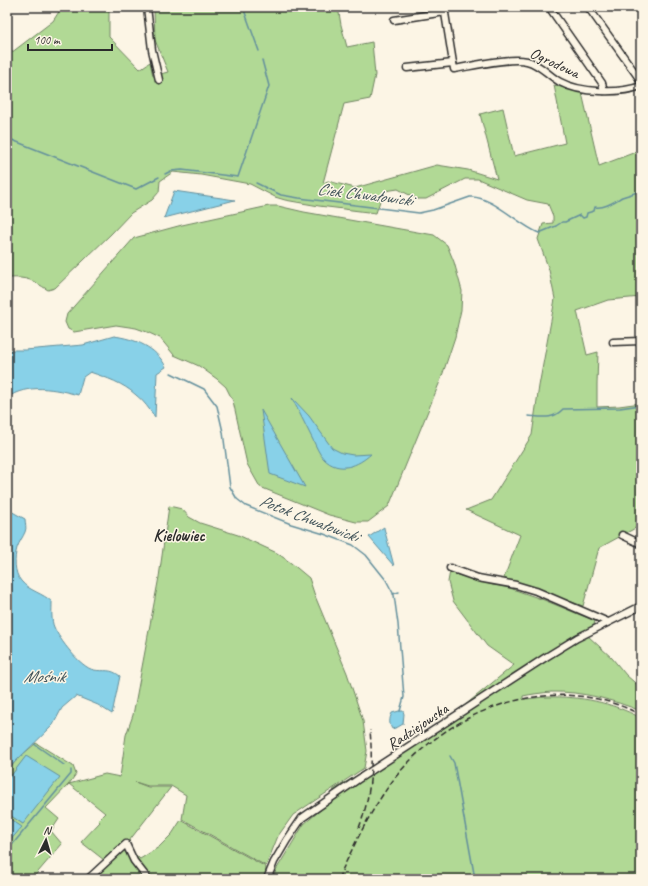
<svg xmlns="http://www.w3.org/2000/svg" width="648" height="886" font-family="Caveat,sans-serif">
  <rect width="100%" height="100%" fill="#fcf5e5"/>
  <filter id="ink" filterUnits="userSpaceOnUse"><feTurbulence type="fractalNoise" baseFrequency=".025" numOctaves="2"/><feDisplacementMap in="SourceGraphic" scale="8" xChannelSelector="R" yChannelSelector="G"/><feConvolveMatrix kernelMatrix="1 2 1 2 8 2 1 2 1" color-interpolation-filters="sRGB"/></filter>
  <g filter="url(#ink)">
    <g fill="#b1d995" stroke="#6e8260">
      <path d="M62,7h47v30l31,32 10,-7 3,14 15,-4 -13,-32 -1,-33h184l3,18 6,22 25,-5 3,33 -5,24 -26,5 -21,79 5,-2 27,7 82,-23 31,5 29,9 -17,-65 23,-6 11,48 51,-13 -11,-58 28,8 17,73 42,-16v147l-33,3 -31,11 10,44 11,-3 -1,32v23l22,-1 22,-3v122l-42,23 -16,58 -79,-28 16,-43 -54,-25 25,-10 41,-65 7,-49 16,-87 -6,-29 -11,-31 5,-15 10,-1v-7l-5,-12 -21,-4 -49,-21h-13l-39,20h-9l-19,-10 -13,2 -5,10 -4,12 -57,-7 -34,-6 -10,-3 -25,-13 -49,-9 -28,-3 -13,9 -1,11 -7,8 -21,13 -20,21 -56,54 -7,2c-16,-10 -20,-13 -39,-12l-2,2v-232l4,5 42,-32z"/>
      <polygon points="269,206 278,206 304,212 434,235 447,245 454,262 462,291 461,310 455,337 441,379 389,506 368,522 356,522 329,515 260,487 247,464 233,401 226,387 217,379 199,366 174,355 160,338 147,332 136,328 116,325 74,332 68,329 65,322 67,314 134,238 182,225"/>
      <path d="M169,506l13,3 7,8 11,6 38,12 39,18 14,10 18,15 6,18 32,77 16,48 4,30 -3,17 -71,47 -15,21 -12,30 -84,-47 4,-24 -15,-9h-23l-13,-4 13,5h23l-42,54 4,12 7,6 19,-12 13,-13 9,-14 85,47 -1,12h-172l15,-17 17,-14 4,-7 -6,1 -19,18 -23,-18 19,-20 -2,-2 7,-7 -36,-29 -23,24 13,11 -8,12 11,13 -30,35h-25v-35l14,-17 -14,-10v-4l16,11 3,-67 -19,24c0,-17 18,-28 29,-38l37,23 3,8 -7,10 36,-10 15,3 6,-42 7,-20 26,-138z"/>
      <path d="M450,571l8,4 35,10 11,1 40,14 51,21 -1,4 -10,7 4,4 24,22 14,17 15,13v23c-28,-11 -59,-20 -90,-19 -9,1 -19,2 -28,4v3c8,0 16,-2 24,-2 33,-1 64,5 94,21v161h-368l3,-9 28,-46 26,-22 4,-13 48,-28 82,-55 50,-41 -27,-19 -34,-45 -5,-19z"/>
    </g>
    <g fill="#88d1e8" stroke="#638f9c">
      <polygon points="174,191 235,200 164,218"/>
      <path d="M114,336c21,3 42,11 52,31l-9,6 -2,44c-6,-8 -11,-16 -19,-22 -13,-12 -29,-17 -46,-23l-7,5 -5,18c-22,-6 -51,-12 -71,3v-48h18l58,-5z"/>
      <path d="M292,398l17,18 23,32 10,5 11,2 18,-1c-13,12 -32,20 -47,5 -5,-5 -8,-13 -11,-19 -7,-14 -14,-28 -21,-42z"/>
      <polygon points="261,410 305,487 270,474"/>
      <path d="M7,509l18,10c0,4 2,9 0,13 -2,5 -6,10 -8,16 -3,10 -3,25 4,33 8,10 22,12 31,21 0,8 -1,18 2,25 5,12 27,41 40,43 11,2 16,-2 26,6l-8,38 -14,-9 -22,-9 -14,12 -9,17 -40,39 -6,9z"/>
      <polygon points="384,527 384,528 394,566 369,537"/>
      <path d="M399,711h4l1,3 -1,10 -5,3 -6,2c-3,-5 -3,-10 0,-16z"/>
      <polygon points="26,756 60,777 23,824 7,813 7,781"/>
      <polygon points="7,817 22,827 7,844"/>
    </g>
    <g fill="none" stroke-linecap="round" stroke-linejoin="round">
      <g stroke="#638f9c" stroke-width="1.5">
        <polyline points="243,7 259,51"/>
        <polyline points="7,138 136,189 159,177"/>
        <polyline points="165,174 171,171 182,170 238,177 269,86 262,60"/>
        <path d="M256,183l25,12 18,3 120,15 14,-3 37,-13c21,-2 50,29 69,36l17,-7 6,-4h3l15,-7 3,3 3,-1 1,-4 7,-2 1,-4c9,2 20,-6 27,-10 6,-2 13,-4 19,-6"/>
        <polyline points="171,373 204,389 217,406 223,432 230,487 237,499 246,506 291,524 324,534 353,545 366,555 386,580 394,595 398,624 404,697 400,711"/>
        <path d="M528,416c14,1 25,4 35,-7l57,-1 21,-3"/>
        <polyline points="393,594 399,592"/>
        <polyline points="34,744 64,765"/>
        <polyline points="450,756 454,763 475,879"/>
        <polyline points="7,851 71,774 71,770"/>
      </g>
      <g stroke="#2b2b2b" stroke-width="9">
        <g id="minor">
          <polyline points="147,7 152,50 159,80"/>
          <path d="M444,7l10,62c18,-3 56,-12 73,-8 13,3 22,15 33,21 20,11 59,12 81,4"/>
          <polyline points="549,7 602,83 604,91"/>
          <polyline points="588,7 641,81"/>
          <polyline points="394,20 445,12"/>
          <polyline points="407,68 453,63"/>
          <polyline points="613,342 641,341"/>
          <polyline points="622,535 641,544"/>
          <polyline points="450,568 478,578 516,585 536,591 608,622"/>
          <polyline points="88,879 126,844 134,861 148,879"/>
          <polyline points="267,879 274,862 287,840 302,818 357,780 546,657 577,638 641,606"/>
        </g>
      </g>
      <use href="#minor" stroke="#fcf5e5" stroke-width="6"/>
      <g stroke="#2b2b2b" stroke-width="1.5" stroke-dasharray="6 3" stroke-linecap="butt">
        <path d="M359,828c12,-31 14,-65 11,-98"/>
        <path d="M338,879c16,-34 33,-70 56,-100 57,-73 163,-109 247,-64"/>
      </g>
    </g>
  </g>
  <g text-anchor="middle" stroke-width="3" stroke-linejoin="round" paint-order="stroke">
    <g font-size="16" fill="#2b2b2b" stroke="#fcf5e5">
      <text transform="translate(555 62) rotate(25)" y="6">Ogrodowa</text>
      <text transform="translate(417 726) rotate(-34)" y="6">Radziejowska</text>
    </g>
    <g font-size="17" font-style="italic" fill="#42545a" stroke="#fcf5e5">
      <text transform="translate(365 194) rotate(7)" y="6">Ciek Chwałowicki</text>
      <text transform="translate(309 518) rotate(21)" y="6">Potok Chwałowicki</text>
      <text x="44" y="682">Mośnik</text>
    </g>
    <g font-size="17" font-weight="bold" fill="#2b2b2b" stroke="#fcf5e5">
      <text x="179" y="541">Kielowiec</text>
    </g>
  </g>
  <rect width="648" height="886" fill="none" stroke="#fcf5e5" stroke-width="24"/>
  <rect x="12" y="12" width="624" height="862" fill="none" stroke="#2b2b2b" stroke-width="1.5" filter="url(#ink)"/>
  <g transform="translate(46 840) rotate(5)" stroke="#fcf5e5" stroke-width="3" paint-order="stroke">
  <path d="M0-3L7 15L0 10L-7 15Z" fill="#2b2b2b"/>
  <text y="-6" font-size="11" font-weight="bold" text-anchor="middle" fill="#2b2b2b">N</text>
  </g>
  <path d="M28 44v6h84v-6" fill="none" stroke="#2b2b2b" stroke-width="2"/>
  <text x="34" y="44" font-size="12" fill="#2b2b2b" stroke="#fcf5e5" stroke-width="3" paint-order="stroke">100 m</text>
</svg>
